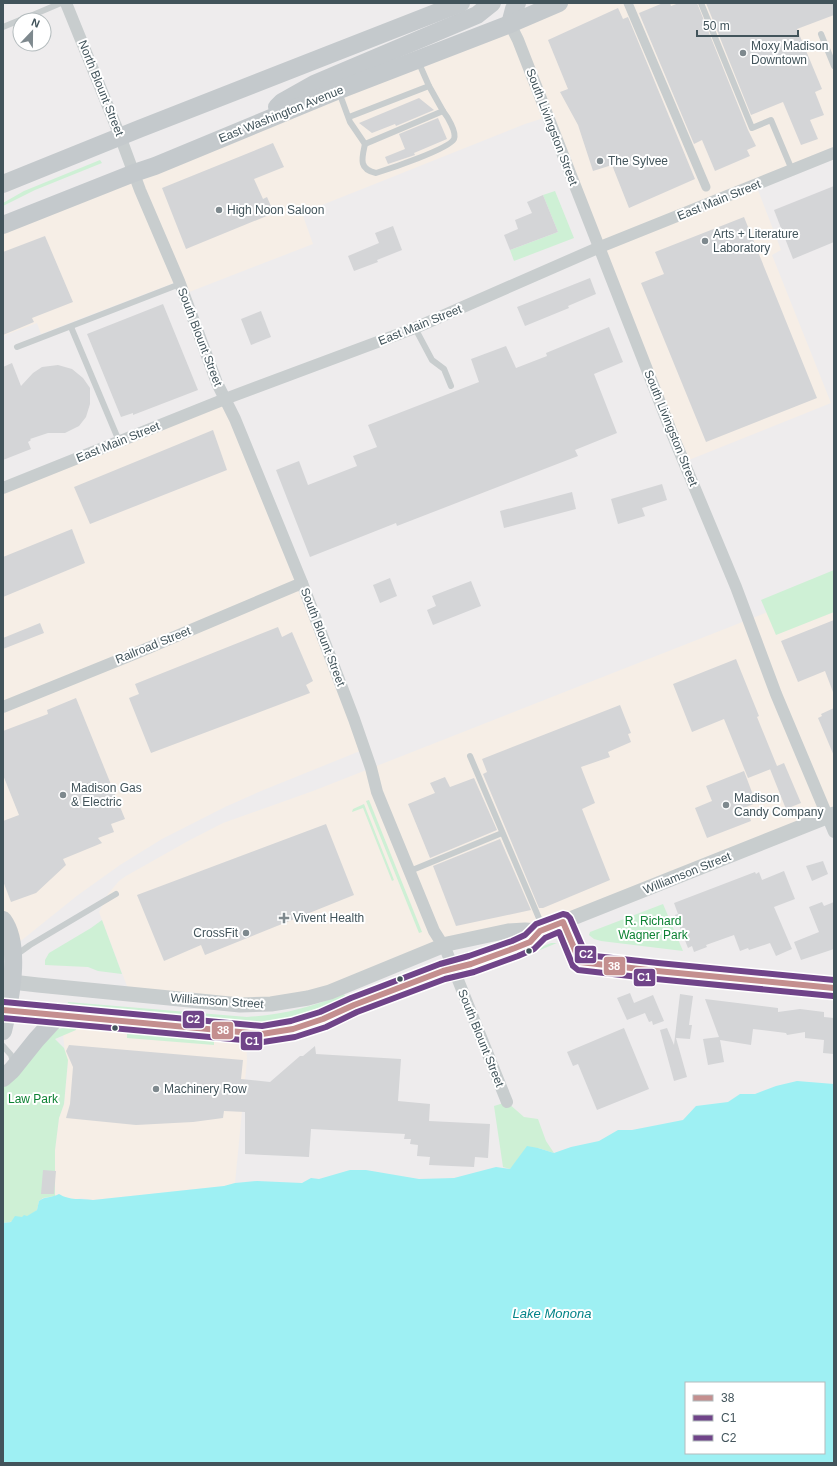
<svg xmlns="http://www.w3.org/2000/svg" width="837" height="1466" font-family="Arial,sans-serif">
  <rect width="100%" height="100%" fill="#eeeced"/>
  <g fill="#f6eee6">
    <polygon points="559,3 834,3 834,153 756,185 781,250 772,255 831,403 684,462 547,117 525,124 302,213 313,244 184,294 179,281 41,334 37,323 3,336 3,225"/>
    <polygon points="225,399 365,749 261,791 225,807 162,839 120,865 78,895 12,948 3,920 3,488"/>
    <polygon points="834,586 834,832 828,818 540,931 508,931 284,1003 130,994 99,912 108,894 119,881 126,876 188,841 223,823 313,791"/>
    <polygon points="61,1016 246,1033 247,1060 235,1183 224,1186 93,1200 82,1198 73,1200 65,1198 59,1194 55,1196 55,1150 59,1118 64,1104 68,1063 65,1053"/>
  </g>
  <g fill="#cef0d5">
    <polygon points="100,160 102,163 35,190 3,206 3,203 24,191"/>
    <polygon points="555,191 574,238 514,261 510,250 558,232 543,195"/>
    <polygon points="834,570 834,612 776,635 761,600"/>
    <polygon points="369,800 422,932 419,933 366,801"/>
    <polygon points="364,804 394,880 392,881 363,808 352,812 353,809"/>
    <polygon points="663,904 683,951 601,941 594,939 589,935 590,932"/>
    <polygon points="102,920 122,974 98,971 88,967 45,965 45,960 49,953 91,928"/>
    <polygon points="551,943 557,943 523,957 479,973 485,969"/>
    <path d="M344,994l1,2c-32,19 -74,29 -111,28 -24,-1 -49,-5 -73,-7 -31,-4 -63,-7 -94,-10l1,-5 179,15c36,-2 64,-10 97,-23z"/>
    <path d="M68,1027h8v3l-21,9 9,9 4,12 -4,44 -5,14 -4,32v46l-12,2 -4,3 -2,9c-8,7 -23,12 -34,13v-137l55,-57z"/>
    <polygon points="127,1032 214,1041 214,1045 127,1038"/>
    <polygon points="507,1102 524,1117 538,1119 546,1141 554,1153 538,1148 510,1169 503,1167 494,1106"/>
  </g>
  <path fill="#9ef0f3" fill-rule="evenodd" d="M797,1081l37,3v379h-831v-240l8,-1 4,-6 7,1 2,-2 3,1 10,-6 2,-9c6,-5 13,-3 20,-7 11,7 21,4 34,6l131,-14 11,-3 22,-2 45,2 9,-5 8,1 31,-9h16l53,9 35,-1 42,-11 14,2 17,-23 11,2 16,5 17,-6 28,-6 19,-11h14l51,-10 13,-14 32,-4 12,-8h15l21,-8zM686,1383h138v70h-138z"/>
  <g fill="#d4d5d7">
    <polygon points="663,3 670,3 671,6 679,3 697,3 748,130 756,146 747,150 750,156 715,171 702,140 694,144 639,13"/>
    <polygon points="706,3 834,3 834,15 797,29 822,89 815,92 824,115 810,120 818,139 801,145 783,102 751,115"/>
    <polygon points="618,8 623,19 628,17 695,179 629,208 612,165 593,171 578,125 560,92 568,89 548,40"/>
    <polygon points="419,98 434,110 396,126 395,124 372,133 359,123"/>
    <polygon points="438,118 447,139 414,153 415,155 388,164 385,157 405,149 399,134"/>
    <polygon points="273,143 284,167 254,179 263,199 267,197 274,213 186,249 162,188"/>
    <polygon points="834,186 834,242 793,259 774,210"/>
    <polygon points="543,195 558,232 510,250 504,235 518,229 515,220 532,213 527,202"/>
    <polygon points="744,217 817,398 706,442 641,283 664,274 655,252"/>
    <polygon points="393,226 402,250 377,260 378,262 354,271 348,256 379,243 375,233"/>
    <polygon points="45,236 73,302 32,318 34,322 3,335 3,252"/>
    <polygon points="590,278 596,294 568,306 569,308 525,326 517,307"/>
    <polygon points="163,304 198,390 133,415 133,413 121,417 87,334"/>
    <polygon points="261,311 271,337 251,345 241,319"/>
    <polygon points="609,327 623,362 594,374 617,433 575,450 578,456 397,526 396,523 310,557 276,470 299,461 308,485 357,466 353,456 377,447 368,425 479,382 471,359 506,346 516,368 547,356 546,353"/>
    <polygon points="12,363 21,386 33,373 42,367 58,365 72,369 83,378 90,388 90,404 86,417 79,426 65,433 48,433 30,439 31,440 28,442 31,449 3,460 3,367"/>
    <polygon points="213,430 227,470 90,524 74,487"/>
    <polygon points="662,484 667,500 642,508 645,516 618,524 611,499"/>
    <polygon points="572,492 576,509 504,528 500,511"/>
    <polygon points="72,529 85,563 3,597 3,557"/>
    <polygon points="390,578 397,596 380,603 373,585"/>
    <polygon points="471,581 481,606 433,625 427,610 436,606 432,596"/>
    <polygon points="834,620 834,692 833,692 825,671 798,682 781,641"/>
    <polygon points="40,623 44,633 3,649 3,638"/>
    <polygon points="278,627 282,637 292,632 313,681 306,685 310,693 151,753 129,698 139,694 135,684"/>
    <polygon points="736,659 759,716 757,717 777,766 784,763 801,803 786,809 770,769 776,767 748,778 724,719 692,732 673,684"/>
    <polygon points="76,698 125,819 111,824 114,832 98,838 102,843 63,859 66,865 36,893 11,902 3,881 3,821 19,815 3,775 3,731 48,714 47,710"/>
    <polygon points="620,705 631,733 628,734 631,742 608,752 610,757 581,767 595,803 582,809 610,880 543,908 539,908 483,774 487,772 482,759"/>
    <polygon points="834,708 834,756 818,718 822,716 821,714"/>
    <polygon points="744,771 756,803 746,807 751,821 707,838 695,808 712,801 706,786"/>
    <polygon points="445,777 450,787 474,778 497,830 430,858 408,804 435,793 430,783"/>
    <polygon points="326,824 354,895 205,955 201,945 164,961 137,895"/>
    <polygon points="500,839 531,910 456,926 433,866"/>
    <polygon points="823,861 828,874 812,881 806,866"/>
    <polygon points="784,871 795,899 774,907 792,949 776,956 770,943 749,950 748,948 740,951 734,935 706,945 707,947 694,952 692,946 688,948 675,915 678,914 674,903 755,872 756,874 759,872 762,880"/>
    <polygon points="822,902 824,906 834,902 834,949 801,960 794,942 819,932 809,907"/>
    <polygon points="630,993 634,1003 653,995 664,1021 653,1025 652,1021 649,1022 645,1013 627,1020 617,998"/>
    <polygon points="680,994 693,996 689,1025 692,1025 690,1039 676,1038 687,1077 674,1081 660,1030 667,1028 674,1045"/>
    <polygon points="705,999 778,1008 778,1012 800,1009 824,1012 824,1017 834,1018 834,1054 823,1053 824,1040 805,1038 805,1032 787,1035 786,1033 753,1029 751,1045 720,1040 724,1062 708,1065 703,1039 719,1037"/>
    <polygon points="624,1028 649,1089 597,1110 578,1064 573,1066 567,1052"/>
    <polygon points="69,1045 243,1060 241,1079 270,1082 300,1056 303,1056 315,1046 316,1054 401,1059 398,1101 430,1104 429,1121 490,1124 488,1158 475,1157 474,1167 429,1165 430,1157 417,1156 418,1145 410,1144 411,1139 404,1139 405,1134 311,1129 309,1157 245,1154 245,1112 224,1111 223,1118 193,1122 136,1125 66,1118 70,1104 73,1067 66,1051"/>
    <polygon points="43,1170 56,1171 54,1194 41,1194"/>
  </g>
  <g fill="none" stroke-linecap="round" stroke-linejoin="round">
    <g stroke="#c8cdce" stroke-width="6">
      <polyline points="701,3 752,128 771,120 792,170"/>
      <polyline points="21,20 61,3"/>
      <polyline points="3,27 20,20"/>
      <polyline points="821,34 834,66"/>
      <polyline points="339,92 350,122 365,144 443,111 429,86 418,61"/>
      <polyline points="349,117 429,86"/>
      <path d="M365,144c-3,14 -7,25 11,29 13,-4 73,-24 78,-34 3,-7 -7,-23 -11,-28"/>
      <polyline points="71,327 119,441"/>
      <polyline points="415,328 432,360 444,369 451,386"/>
      <polyline points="17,347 180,284"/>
      <polyline points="470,756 544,930"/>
      <polyline points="410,871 502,833"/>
      <polyline points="16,955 30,945 116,894"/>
      <polyline points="3,1046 11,1055 13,1062"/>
    </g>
    <polyline stroke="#c8cdce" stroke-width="9" points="628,3 706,187"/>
    <g stroke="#c8cdce" stroke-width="12">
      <polyline points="66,3 120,136 140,190 179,281 217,383 235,419 302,583 354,719 371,768 377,792 434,931 446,950 507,1102"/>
      <polyline points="510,24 518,40 673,436 736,587 776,694 834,832"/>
      <polyline points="3,488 225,399 415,328 600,247 834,153"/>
      <polyline points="3,707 134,654 302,583"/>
      <polyline points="563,922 580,962 657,971 834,988"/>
    </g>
    <g stroke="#c8cdce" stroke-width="15">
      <polyline points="3,981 38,985 240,1005 271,1004 308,998 330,992 447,944 508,931 525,930 540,931"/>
      <polyline points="3,1010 110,1019 246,1033 262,1034 293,1029 323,1019 354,1005 443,971 471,964 515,948 530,942 540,931 834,814"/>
    </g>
    <g stroke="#c4c9cc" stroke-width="18">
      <polyline points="510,24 514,9 517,3"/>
      <polyline points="277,107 282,102 314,84 477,15 492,3"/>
      <polyline points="3,184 139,129 461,3"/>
      <polyline points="3,225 134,173 155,166 339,90 510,24 559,3"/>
      <path d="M3,920c19,26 7,82 0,111"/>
      <polyline points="3,1078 12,1070 36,1040 58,1016"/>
    </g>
    <g stroke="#fff" stroke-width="9">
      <polyline id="bus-1" points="3,1010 262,1034 293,1029 323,1019 354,1005 443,971 471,964 515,948 530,942 540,931 563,922 580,962 657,971 834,988"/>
    </g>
    <g stroke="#fff" stroke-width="9">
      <polyline id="bus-2" points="3,1018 263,1042 295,1037 326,1027 357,1012 445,979 474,972 518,956 534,949 545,938 559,932 573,966 578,970 656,979 833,996"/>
    </g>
    <g stroke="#fff" stroke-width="9">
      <polyline id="bus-3" points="4,1002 262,1026 291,1021 320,1012 351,998 440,964 469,956 512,941 525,935 536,924 563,914 567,915 570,918 586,955 658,963 834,980"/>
    </g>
    <use href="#bus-1" stroke="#c48f8f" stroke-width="6"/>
    <use href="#bus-2" stroke="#704489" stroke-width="6"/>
    <use href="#bus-3" stroke="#704489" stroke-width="6"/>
  </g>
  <g fill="#7e898e" stroke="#fff" stroke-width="1.5">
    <circle cx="743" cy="53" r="4"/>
    <circle cx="600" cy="161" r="4"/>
    <circle cx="219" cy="210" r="4"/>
    <circle cx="705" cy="241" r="4"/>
    <circle cx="63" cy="795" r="4"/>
    <circle cx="726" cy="805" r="4"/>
    <path d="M282 912h4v4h4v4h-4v4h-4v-4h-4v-4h4z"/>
    <circle cx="246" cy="933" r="4"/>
    <circle cx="156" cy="1089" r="4"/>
  </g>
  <g fill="#42545b" stroke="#fff" stroke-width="1.5">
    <circle cx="529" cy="951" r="3.5"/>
    <circle cx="400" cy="979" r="3.5"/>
    <circle cx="115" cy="1028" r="3.5"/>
  </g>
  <g text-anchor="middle" stroke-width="4" stroke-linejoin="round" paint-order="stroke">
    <g font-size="12" fill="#42545b" stroke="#fff" text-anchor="start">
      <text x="751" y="50">Moxy Madison<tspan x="751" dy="14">Downtown</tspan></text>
      <text x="608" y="165">The Sylvee</text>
      <text x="227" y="214">High Noon Saloon</text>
      <text x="713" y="238">Arts + Literature<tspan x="713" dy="14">Laboratory</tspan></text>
      <text x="71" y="792">Madison Gas<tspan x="71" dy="14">&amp; Electric</tspan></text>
      <text x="734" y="802">Madison<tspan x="734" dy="14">Candy Company</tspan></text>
      <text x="293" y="922">Vivent Health</text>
      <text x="238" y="937" text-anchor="end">CrossFit</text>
      <text x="164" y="1093">Machinery Row</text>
    </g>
    <g font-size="12" fill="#42545b" stroke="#fff">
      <text transform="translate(101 88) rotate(68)" y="4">North Blount Street</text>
      <text transform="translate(281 114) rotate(-22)" y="4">East Washington Avenue</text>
      <text transform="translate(552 127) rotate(69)" y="4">South Livingston Street</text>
      <text transform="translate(719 200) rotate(-22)" y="4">East Main Street</text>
      <text transform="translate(420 325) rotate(-22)" y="4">East Main Street</text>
      <text transform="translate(200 337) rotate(69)" y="4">South Blount Street</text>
      <text transform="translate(671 428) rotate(68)" y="4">South Livingston Street</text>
      <text transform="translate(118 442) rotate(-22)" y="4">East Main Street</text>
      <text transform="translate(323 637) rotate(69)" y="4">South Blount Street</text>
      <text transform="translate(153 645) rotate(-22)" y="4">Railroad Street</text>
      <text transform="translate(687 873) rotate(-22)" y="4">Williamson Street</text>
      <text transform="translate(217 1001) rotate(4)" y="4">Williamson Street</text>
      <text transform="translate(481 1038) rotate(68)" y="4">South Blount Street</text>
    </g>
    <g font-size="12" fill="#0d8233" stroke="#fff">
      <text x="653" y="925">R. Richard<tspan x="653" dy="14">Wagner Park</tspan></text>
      <text x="33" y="1103">Law Park</text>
    </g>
    <g font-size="13" font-style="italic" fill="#048488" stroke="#fff">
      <text x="552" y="1318">Lake Monona</text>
    </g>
  </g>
  <g stroke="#fff" stroke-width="1.5">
    <rect x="574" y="945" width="23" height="19" rx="4" fill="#704489"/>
    <rect x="603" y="956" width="23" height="20" rx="4" fill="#c48f8f"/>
    <rect x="633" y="968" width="23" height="19" rx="4" fill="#704489"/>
    <rect x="182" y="1010" width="23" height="19" rx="4" fill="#704489"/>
    <rect x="211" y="1021" width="23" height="19" rx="4" fill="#c48f8f"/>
    <rect x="240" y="1031" width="23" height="20" rx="4" fill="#704489"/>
  </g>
  <g font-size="11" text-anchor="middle" font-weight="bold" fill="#fff">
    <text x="586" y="958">C2</text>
    <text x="614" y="970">38</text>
    <text x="644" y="981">C1</text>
    <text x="193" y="1023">C2</text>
    <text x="223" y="1034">38</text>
    <text x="252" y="1045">C1</text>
  </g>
  <rect width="837" height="1466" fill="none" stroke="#42545b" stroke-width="8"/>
  <rect x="685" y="1382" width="140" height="72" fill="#ffffff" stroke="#b3bbbd"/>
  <rect x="693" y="1395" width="20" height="6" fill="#c48f8f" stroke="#b3bbbd"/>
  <text x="721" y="1402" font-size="12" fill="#42545b">38</text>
  <rect x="693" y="1415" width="20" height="6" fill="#704489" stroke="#b3bbbd"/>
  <text x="721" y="1422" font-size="12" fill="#42545b">C1</text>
  <rect x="693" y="1435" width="20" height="6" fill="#704489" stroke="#b3bbbd"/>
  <text x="721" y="1442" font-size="12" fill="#42545b">C2</text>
  <g transform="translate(32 32) rotate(22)"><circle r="19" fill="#ffffff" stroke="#b3bbbd"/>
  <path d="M0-3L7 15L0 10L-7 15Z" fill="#7e898e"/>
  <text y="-6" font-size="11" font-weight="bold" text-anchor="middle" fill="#42545b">N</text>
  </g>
  <path d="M697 30v6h101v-6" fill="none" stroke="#42545b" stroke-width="2"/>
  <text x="703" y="30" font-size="12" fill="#42545b" stroke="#ffffff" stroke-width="3" paint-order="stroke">50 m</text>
</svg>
